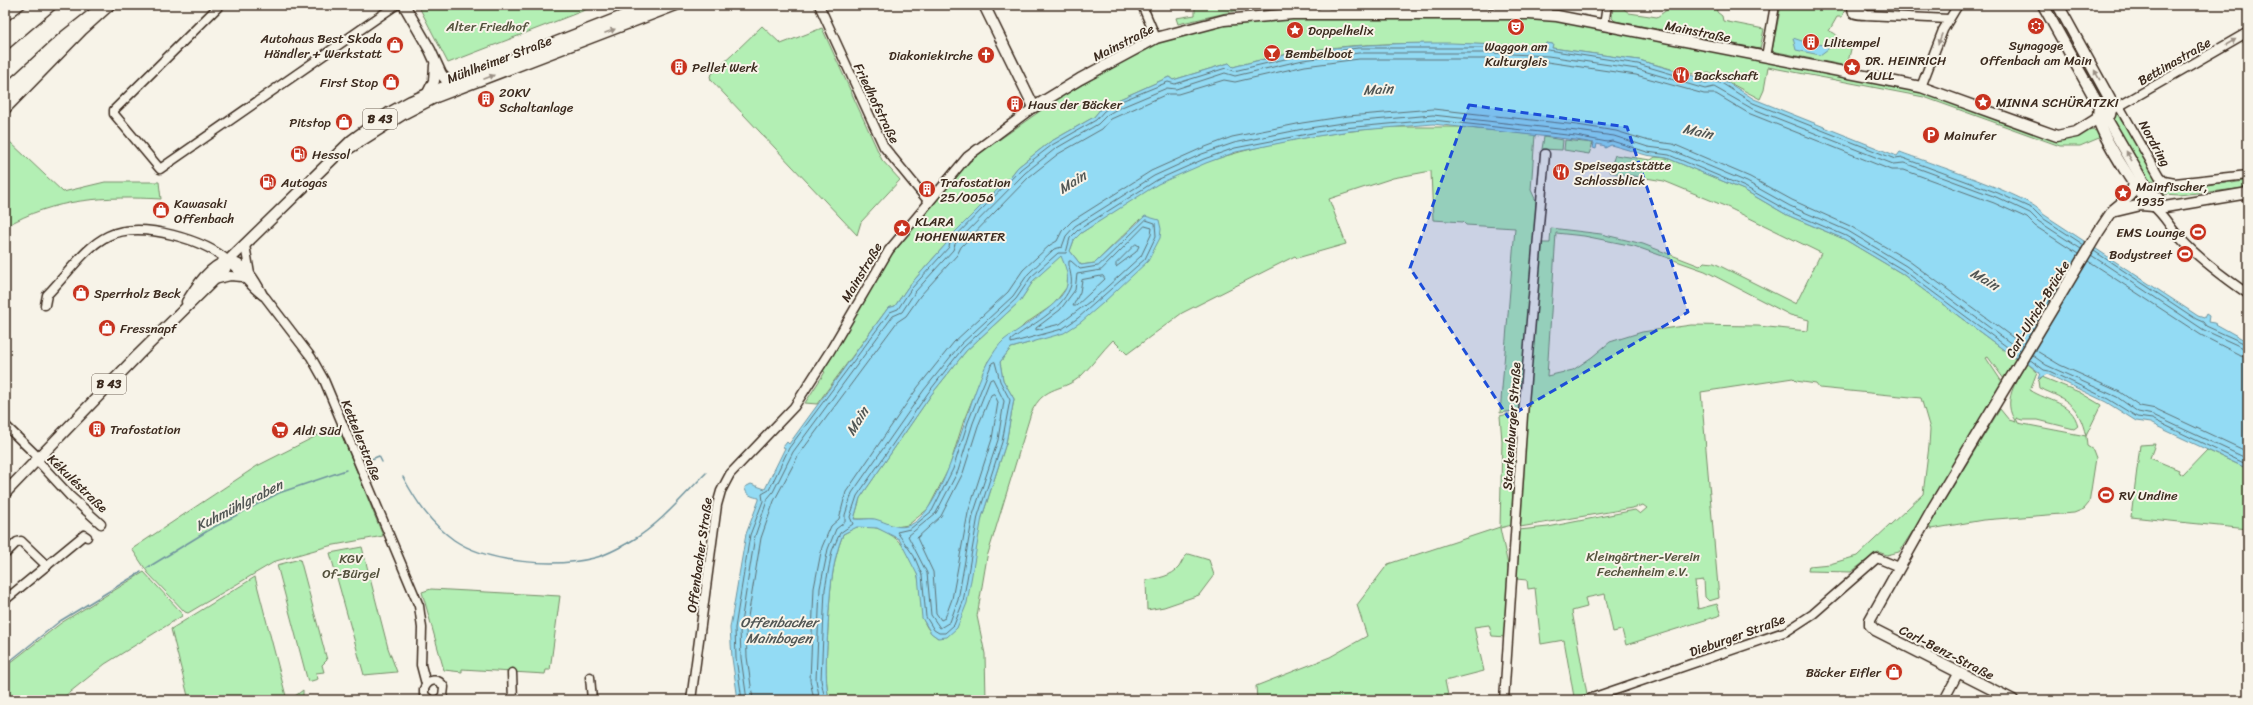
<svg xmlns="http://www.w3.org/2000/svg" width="2253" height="705" font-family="Sriracha,sans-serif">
  <rect width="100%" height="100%" fill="#f7f3e8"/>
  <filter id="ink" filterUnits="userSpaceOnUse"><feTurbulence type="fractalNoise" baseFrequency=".025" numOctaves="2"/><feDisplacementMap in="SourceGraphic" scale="8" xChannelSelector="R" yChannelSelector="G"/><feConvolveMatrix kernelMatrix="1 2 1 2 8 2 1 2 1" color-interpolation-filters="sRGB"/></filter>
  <g filter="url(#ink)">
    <g fill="#b3efb4" stroke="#778c69" fill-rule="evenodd">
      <polygon points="418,5 598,5 448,63"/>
      <polygon points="1195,5 1257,5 1258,6 1240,8 1239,10 1178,24 1176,18 1195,15"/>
      <polygon points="1400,5 1479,5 1481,6 1400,6"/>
      <polygon points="1613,5 1619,5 1629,13 1657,17 1668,9 1669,5 1716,5 1717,12 1722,16 1723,21 1764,29 1760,49 1615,21 1612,18"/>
      <path d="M1781,5h65l-4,12h-5l-8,14c6,2 10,4 9,11l14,3 -5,21 -75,-15z"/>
      <path d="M1299,19h245l382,73 133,48c13,0 30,-16 41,-7l-1,5 -19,8h-20l-136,-49 -156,-30 -4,23 -4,9 -49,-26 -22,1 -50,-14 -87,-12v-4l-6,-1v4c-110,-4 -205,-11 -313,20l-4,-4 -56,17 -4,-3 -67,30 -8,10 -44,25 -32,25 -8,10 -65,65 1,2 -38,43 -13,19 -7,2 -71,96 -12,-1 20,-31 -5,-2 55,-95 90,-109 14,-12 81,-57 106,-59 60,-14z"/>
      <polygon points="762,26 781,44 822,28 882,160 900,180 861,222 857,235 711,80 710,76"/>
      <polygon points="2119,108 2124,117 2120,119 2125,126 2130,126 2156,179 2149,183 2114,121 2114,112"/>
      <path d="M1392,127h67l76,8 -4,55 5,11 -1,23 -13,188 -9,-1 -13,2 15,-185 -49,-3 -3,-3 -30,-2 -2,-49 -38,7 -64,21 17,45 -49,14 -2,-2 -113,57 -55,41 -14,-14c-11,11 -20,24 -31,35 -19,18 -37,8 -51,38l-44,144 -10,59 8,38 1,46h-157c-5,-25 -2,-48 -1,-73 2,-34 3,-61 15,-93 5,-2 10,-6 14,-7 31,-5 55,22 61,50 6,22 -3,47 20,61l44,-121 24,-74 8,-44 -11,-19 -3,-18 11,-14 24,-7 68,-38 19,-19 18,-65 -45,44 -14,2 -11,-14 4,-11 7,-7c25,-16 50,-34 76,-49 65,-36 162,-51 235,-57z"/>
      <polygon points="1544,137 1563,140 1562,150 1542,149"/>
      <polygon points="1565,140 1593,143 1589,154 1564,150"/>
      <path d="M9,141l54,51 42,-10h54l2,17c-54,-3 -108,-1 -156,28v-82z"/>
      <path d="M1615,155l36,5 4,-3 12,1 77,32 43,25 57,24 57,34 115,86 -12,20 -16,-22 -2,1 16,24 -64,111 -39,59 -12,3 -9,-3 -27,20 -43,-1 1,-5 21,-2 27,-8 66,-62 6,-48 1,-17 -9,-31 -102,-10 -3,-4 -20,-3 -3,-3 -92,14 18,206 -10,3 -4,-4 -1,-17 -9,1 3,28 19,-5 4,11 -95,30 -4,-15 -9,2 -8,-38 -20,4 2,9 -15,4 15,83 -13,3 -10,-57 -23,4 -6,-56 -7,1 -1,-9 -11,-1 3,-49 29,-3 87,-17 5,4 7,-6 -4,-3 -11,3 -112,19 -1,-2 18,-280 5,-2h8l1,-15 50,6 42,10 57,22 4,-4 10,1 82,41 25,-51 -94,-46 -63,-26 -55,-9zM1556,233l28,3 50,10 71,25 85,44 19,5 -1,11 -50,-5 -67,-1 -49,7 -32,10 -18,15 -19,13 -26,6z"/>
      <polygon points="2242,178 2248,181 2248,188 2178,195 2164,194 2161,189 2170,186 2173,190 2184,188 2182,185 2185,184 2187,188 2199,186 2197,183 2200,183 2203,186 2213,184 2212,181 2216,181 2219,184 2227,183 2225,180 2230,179 2232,183 2243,181"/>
      <polygon points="1061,255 1068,272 1067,287 1053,305 1025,324 988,361 964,420 949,468 928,509 908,525 896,527 873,519 854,519 860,498 931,395 966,351 1020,301 1034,280"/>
      <path d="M2027,363l10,9 -7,18c18,12 42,11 48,36l-4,3 -36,-9h-16l-6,-2 2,5 68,13c-8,-32 -18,-36 -47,-48l-1,-7 4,-4 37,15 22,13 -15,31 1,10 6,4 3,8 -7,45 -5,6 -10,4 -91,7 -52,9 -2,-3 71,-117 9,11 7,2c-15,-20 0,-41 11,-59z"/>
      <polygon points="1508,414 1519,416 1514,520 1512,520 1512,525 1500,528 1511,579 1506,637 1492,636 1489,625 1474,627 1484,671 1445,681 1449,700 1257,700 1256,686 1330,657 1367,636 1357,605 1388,564 1500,527 1502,441 1500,416"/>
      <polygon points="338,425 383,536 329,546 276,561 188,613 185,612 148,573 132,549 257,466"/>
      <polygon points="2155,444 2150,458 2179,470 2178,472 2183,475 2207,450 2248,469 2248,529 2131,517 2140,445"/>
      <polygon points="362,547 388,648 397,672 364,675 330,553"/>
      <path d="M1189,554l20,6 5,15 -15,20 -35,12 -17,3 -1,-30c11,-1 26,-4 33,-13 3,-5 5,-11 10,-13z"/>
      <polygon points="300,559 327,660 322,665 324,672 316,673 318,679 308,682 277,565"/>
      <polygon points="144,572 181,612 182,616 105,664 60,700 5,700 5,667 61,623"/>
      <polygon points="255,577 287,700 189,700 171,629"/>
      <polygon points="431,589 560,596 550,670 546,670 545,674 462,669 462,672 444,670 422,592"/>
      <polygon points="303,690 303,700 290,700"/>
    </g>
    <g fill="#93dbf4" stroke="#70949e" fill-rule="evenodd">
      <polygon points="1793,38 1805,42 1808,47 1814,47 1815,43 1829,47 1830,44 1832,46 1820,55 1796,50"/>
      <path d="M1452,43l93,4 1,-4 7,1 -1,4 87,12 68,20 2,-5 18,7 27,17 143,57 3,-4c23,9 135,45 143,62l155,102 6,2 2,-4 3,2 -1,6 6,1 34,19v127l-98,-46 -14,-2 -30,-19 -59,-28 -9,5 2,-6 -13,-10 -11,-4 -115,-86 -57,-34 -57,-24 -43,-25 -77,-32 -21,-3 -35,-10 -6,3v-2l-8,-2 -1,5 -3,-1 1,-5 -18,-3 -143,-16 -83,7 -45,7 -69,14 -30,11 -48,21 -77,49 -7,7 -4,11 11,14 14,-2 50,-47 14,4 2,9 -1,9 -12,23 -45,42 -22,19 -17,11 -53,15 -11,14 3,18 11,19 -8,44 -24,74 -15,86 -10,25 -10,9 -9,1 -7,-5 -9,-15 -4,-42 -19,-37 -22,-11 -20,-1 -14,7c-12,31 -13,60 -15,93 -1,25 -4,48 1,73h-91l-6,-42 -2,-30 16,-94 13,-34v-2c-6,-1 -14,-3 -14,-11l6,-3 14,5 20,-41 -2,-1 4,-5 2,2 99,-136 7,-2 13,-19 38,-43 -1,-2 65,-65 8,-10 32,-25 44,-25 8,-10 67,-30 4,3 56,-17 4,4c74,-21 143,-24 219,-24zM1061,256c4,10 8,18 6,29 -4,19 -48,43 -63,55 -6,5 -11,14 -15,20 -21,34 -43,155 -82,166 -11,3 -21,-4 -32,-7 -7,-1 -14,1 -21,0l6,-21 71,-103 35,-44 54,-50 14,-21z"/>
    </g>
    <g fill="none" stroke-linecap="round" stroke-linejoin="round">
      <g stroke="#5e7174" stroke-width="1">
        <path d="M1146,220l9,3 1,13 -11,23 -67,59 -16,11 -51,14v-3c19,-15 49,-28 59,-52 4,-9 -2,-19 -1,-27h2l9,8 18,-3z"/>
        <polygon points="1145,226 1152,228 1151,235 1141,256 1097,296 1060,324 1036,330 1036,328 1060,310 1075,290 1077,274 1101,270"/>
        <polygon points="1136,244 1139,246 1136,252 1116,267 1116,264"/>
        <polyline points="2094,251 2196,319 2203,322 2206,326 2248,345"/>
        <polyline points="2091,255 2204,330 2248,350"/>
        <polyline points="2088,261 2201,335 2240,355 2248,356"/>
        <polygon points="1103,276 1105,279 1076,306 1073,306 1080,292 1082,280"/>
        <polyline points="2035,350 2060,365 2120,392 2140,406 2156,409 2248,452"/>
        <polyline points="2032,355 2046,365 2117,397 2138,412 2153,415 2248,459"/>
        <polyline points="2029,359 2044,370 2049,371 2108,399 2137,417 2152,419 2248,465"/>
        <polygon points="995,362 1000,381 1010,400 1002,442 978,516 963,602 954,625 945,633 939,633 934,630 926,617 922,575 914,556 897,532 910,529 932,511 953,469 968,422 992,363"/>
        <polygon points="993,379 1004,401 998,440 973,515 958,600 950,622 940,628 931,615 927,573 908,536 936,513 958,471 973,423 990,380"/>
        <polygon points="994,394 998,402 992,439 968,513 952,599 945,618 941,620 936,613 933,572 917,538 941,516 963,473 978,426 991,395"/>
        <polyline points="742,700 736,658 735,628 750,535 763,501 762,494 769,490 789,448 890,312 898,309 911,289 949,247 950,242 1021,169 1052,145 1096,120 1104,111 1114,104 1168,82 1175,84 1226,68 1234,71 1302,55 1358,48 1493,48 1548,50 1638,64 1706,84 1713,81 1723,84 1753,103 1895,159 1903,158 1998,193 2033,209 2041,217 2084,245"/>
        <polyline points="747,700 741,658 740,629 755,536 768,498 773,492 793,452 893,316 902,312 915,292 953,250 955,244 1025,173 1055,149 1098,124 1107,115 1117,109 1167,88 1176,89 1225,73 1235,76 1303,60 1359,53 1493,53 1548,56 1637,69 1705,89 1714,87 1751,108 1893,164 1904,163 1996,197 2030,213 2038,221 2081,249"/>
        <polyline points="753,700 747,657 746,629 761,538 774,501 798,456 897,322 906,316 920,296 957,255 961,247 1029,177 1058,154 1102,129 1111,119 1167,94 1178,94 1224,80 1235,82 1305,66 1359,59 1493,59 1547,62 1636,75 1704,94 1716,94 1748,113 1891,170 1904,170 1994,203 2027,218 2035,226 2078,254"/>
        <polyline points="814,700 810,680 814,588 822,547 831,526 839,519 846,492 918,387 954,342 1008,292 1023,270 1050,245 1057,241 1062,231 1072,221 1151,171 1200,149 1232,137 1302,123 1348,116 1433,109 1577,125 1616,131 1649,141 1673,144 1750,177 1792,200 1850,226 1909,261 2023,345"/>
        <polyline points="820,700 816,680 820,588 828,549 836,529 845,522 845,515 852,493 924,390 960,345 1013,296 1028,274 1054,249 1062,247 1066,236 1075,226 1154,176 1202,154 1234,143 1303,129 1349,122 1433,115 1577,131 1614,136 1648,147 1671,150 1747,182 1790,206 1848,231 1906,266 2020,350"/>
        <polyline points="825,700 821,680 825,589 832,551 840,533 853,524 850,517 857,496 928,393 963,348 1016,299 1031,277 1058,253 1066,253 1070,238 1078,230 1157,180 1204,159 1235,148 1333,129 1433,120 1576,136 1607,142 1612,141 1647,152 1669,155 1745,187 1788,211 1846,236 1903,270 2018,355"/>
      </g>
      <g stroke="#70949e" stroke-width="1.5">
        <polyline points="369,460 379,456 382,462"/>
        <path d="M403,477c13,24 27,46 51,63 34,23 101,28 140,18 13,-3 27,-11 39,-18 27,-16 51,-45 73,-67"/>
        <polyline points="147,568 214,527 279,493 346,470"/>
        <polyline points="5,665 60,621 141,572"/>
      </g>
      <g stroke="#3b2a1e" stroke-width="11">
        <g id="minor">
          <polyline points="220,5 114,110 114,114 160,169 396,5"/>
          <polyline points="819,5 884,147 929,202"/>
          <polyline points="1142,5 1156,38"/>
          <polyline points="1323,5 1326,14"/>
          <polyline points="1546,14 1548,5"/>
          <path d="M1866,15l-9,-9 -5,2 1,5c4,2 9,2 13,2l83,4"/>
          <polyline points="1604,26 1607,5"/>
          <polyline points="1766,57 1775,5"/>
          <polyline points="1921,87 1943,30 1958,5"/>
          <polyline points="2119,106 2159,176 2164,181 2175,183 2248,175"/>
          <polyline points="2116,108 2248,32"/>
          <path d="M2153,206c12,10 17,22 28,33 19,21 44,39 67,55"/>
          <polyline points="245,245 250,274"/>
          <path d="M228,261c17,0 28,20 35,34"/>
          <polyline points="214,280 230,276 242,277"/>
          <path d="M45,305l2,-10c44,-47 55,-78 126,-60 19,5 40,12 55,26 13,11 22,26 37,36l46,60 13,23 95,226 3,22 -1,37 5,19"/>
          <polyline points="5,425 39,458"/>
          <polyline points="37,460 70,496 101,524"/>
          <polyline points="5,554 17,542 21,541 47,566"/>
          <polyline points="5,600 84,535 87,537"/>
          <polyline points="512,673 513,700"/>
          <polyline points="590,677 592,700"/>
          <path d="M430,700l-6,-5v-6c4,-10 14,-12 20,-2l-1,9 -5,4"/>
          <polyline points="691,700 717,505 721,491 730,474 794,407 830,351 889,250 967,157 1034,107"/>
          <polyline points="1504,700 1523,415 1545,154"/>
          <polyline points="1586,700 1787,631 1813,614 1877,558 1899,567"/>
          <polyline points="1944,700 1959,672"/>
        </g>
      </g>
      <g stroke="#3b2a1e" stroke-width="13">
        <g id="major">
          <polyline points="404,5 430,50 441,74 450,84"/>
          <polyline points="984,5 1034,107 1080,79 1156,38 1224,20 1292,14 1529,14 1557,16 1921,87 2057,136 2076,132 2111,110"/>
          <path d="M2043,5l56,101c-1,6 -1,13 1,19 6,15 40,74 53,81"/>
          <polyline points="2058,5 2112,103 2110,115"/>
          <polyline points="428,93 434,81 435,65"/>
          <polyline points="2098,115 2108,121 2148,190 2159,198"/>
          <polyline points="348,149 405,113 436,97 676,5"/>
          <polyline points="2116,211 2141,205 2165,207 2248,193"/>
          <path d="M187,302c10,-16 23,-36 41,-41"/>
          <polyline points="5,493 138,355 225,269 228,261 352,140 389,113 411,101 462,79 651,5"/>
          <polyline points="2013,700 1875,630 1870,625 1870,620 1934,506 2099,231 2113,210 2130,196 2133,182"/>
        </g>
      </g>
      <use href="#minor" stroke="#f7f3e8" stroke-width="8"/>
      <use href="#major" stroke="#f7f3e8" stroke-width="10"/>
      <g stroke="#3b2a1e" stroke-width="1.5">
        <polyline points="5,23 28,5"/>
        <polyline points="5,52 60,5"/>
        <polyline points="5,83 62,31 95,5"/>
        <polyline points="5,117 86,34 118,5"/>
      </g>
    </g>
    <defs><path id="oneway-solid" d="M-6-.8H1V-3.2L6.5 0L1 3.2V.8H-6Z"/></defs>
    <g fill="#998e83">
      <use href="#oneway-solid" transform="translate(610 31) rotate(-21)"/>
      <use href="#oneway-solid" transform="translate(1940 39) rotate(111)"/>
      <use href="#oneway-solid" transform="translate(2231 42) rotate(-30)"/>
      <use href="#oneway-solid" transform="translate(2097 75) rotate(-119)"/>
      <use href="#oneway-solid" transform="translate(489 77) rotate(-21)"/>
      <use href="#oneway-solid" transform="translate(2129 156) rotate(-120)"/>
    </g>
  </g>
  <path fill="#1d4ed8" fill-opacity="0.2" stroke="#1d4ed8" stroke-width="3" stroke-dasharray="8 5" stroke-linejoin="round" d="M1469,105l158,22 61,185 -180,105 -98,-149z"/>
  <defs>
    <g id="synagogue-disc" transform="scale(0.9)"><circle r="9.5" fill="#c8321e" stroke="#f7f3e8"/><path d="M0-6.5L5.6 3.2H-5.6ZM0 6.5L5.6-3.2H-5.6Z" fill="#fff"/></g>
    <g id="theatre-disc" transform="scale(0.9)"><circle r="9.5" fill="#c8321e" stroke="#f7f3e8"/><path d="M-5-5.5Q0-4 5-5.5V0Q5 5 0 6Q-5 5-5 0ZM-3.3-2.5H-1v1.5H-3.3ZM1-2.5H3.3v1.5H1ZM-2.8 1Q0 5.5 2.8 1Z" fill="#fff"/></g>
    <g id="sight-disc" transform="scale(0.9)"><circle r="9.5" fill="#c8321e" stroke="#f7f3e8"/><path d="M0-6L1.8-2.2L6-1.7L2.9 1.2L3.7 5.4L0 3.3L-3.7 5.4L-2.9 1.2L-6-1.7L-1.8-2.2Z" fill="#fff"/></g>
    <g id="building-disc" transform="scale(0.9)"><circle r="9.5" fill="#c8321e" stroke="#f7f3e8"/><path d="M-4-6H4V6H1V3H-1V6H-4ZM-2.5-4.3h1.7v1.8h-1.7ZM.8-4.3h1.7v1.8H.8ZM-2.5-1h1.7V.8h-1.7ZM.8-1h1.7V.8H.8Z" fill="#fff"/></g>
    <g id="shop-disc" transform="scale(0.9)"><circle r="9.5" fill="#c8321e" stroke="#f7f3e8"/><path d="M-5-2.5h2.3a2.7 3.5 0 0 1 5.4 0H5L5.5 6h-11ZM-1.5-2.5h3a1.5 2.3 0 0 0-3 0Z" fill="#fff"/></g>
    <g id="bar-disc" transform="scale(0.9)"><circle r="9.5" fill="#c8321e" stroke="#f7f3e8"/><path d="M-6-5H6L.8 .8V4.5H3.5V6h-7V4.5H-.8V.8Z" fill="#fff"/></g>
    <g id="church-disc" transform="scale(0.9)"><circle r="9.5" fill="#c8321e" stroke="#f7f3e8"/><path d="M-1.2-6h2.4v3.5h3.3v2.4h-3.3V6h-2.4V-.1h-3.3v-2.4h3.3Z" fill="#fff"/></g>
    <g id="restaurant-disc" transform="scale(0.9)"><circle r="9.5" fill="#c8321e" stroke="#f7f3e8"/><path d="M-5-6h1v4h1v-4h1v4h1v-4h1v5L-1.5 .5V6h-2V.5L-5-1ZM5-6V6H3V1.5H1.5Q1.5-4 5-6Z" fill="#fff"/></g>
    <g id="parking-disc" transform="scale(0.9)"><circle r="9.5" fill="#c8321e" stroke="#f7f3e8"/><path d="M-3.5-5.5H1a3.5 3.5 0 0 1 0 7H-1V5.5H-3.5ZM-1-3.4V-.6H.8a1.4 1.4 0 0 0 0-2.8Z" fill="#fff"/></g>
    <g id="fuel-disc" transform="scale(0.9)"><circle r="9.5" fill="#c8321e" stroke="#f7f3e8"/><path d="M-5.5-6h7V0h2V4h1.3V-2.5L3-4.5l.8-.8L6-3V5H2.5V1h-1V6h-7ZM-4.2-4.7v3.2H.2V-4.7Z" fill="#fff"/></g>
    <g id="stadium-disc" transform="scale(0.9)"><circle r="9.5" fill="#c8321e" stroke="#f7f3e8"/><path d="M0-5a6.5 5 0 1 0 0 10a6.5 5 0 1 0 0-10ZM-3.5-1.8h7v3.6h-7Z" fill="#fff"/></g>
    <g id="supermarket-disc" transform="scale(0.9)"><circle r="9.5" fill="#c8321e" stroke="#f7f3e8"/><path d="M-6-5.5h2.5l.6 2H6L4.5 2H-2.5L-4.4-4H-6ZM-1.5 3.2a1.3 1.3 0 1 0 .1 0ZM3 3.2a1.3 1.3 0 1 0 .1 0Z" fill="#fff"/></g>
  </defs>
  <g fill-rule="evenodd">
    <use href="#synagogue-disc" x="2036" y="26"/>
    <use href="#theatre-disc" x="1516" y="27"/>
    <use href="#sight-disc" x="1295" y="30"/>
    <use href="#building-disc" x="1811" y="42"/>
    <use href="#shop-disc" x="395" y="45"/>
    <use href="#bar-disc" x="1272" y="53"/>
    <use href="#church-disc" x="986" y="55"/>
    <use href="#building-disc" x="679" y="67"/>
    <use href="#sight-disc" x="1852" y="67"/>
    <use href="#restaurant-disc" x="1681" y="75"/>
    <use href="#shop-disc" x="391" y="82"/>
    <use href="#building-disc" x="486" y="99"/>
    <use href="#sight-disc" x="1983" y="102"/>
    <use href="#building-disc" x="1015" y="104"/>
    <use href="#shop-disc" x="344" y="122"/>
    <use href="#parking-disc" x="1931" y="135"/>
    <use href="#fuel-disc" x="299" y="154"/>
    <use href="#restaurant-disc" x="1561" y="172"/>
    <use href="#fuel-disc" x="268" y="182"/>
    <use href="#building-disc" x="927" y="189"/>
    <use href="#sight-disc" x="2123" y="193"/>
    <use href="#shop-disc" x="161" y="210"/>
    <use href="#sight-disc" x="902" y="228"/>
    <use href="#stadium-disc" x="2198" y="232"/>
    <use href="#stadium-disc" x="2185" y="254"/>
    <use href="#shop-disc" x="81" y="293"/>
    <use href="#shop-disc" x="107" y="328"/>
    <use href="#building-disc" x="97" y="429"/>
    <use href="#supermarket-disc" x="280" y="430"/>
    <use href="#stadium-disc" x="2106" y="495"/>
    <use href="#shop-disc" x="1894" y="672"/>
  </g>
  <g text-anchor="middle" stroke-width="4" stroke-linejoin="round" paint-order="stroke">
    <g fill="#f7f3e8" stroke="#73665b" stroke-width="1">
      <rect x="363" y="109" width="34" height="20" rx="3"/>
      <rect x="92" y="374" width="34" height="20" rx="3"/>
    </g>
    <g font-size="12" font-weight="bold" fill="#3b2a1e">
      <text x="380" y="123">B 43</text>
      <text x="109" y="388">B 43</text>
    </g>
    <g font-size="13" fill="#53513c" stroke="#f7f3e8">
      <text x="487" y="31">Alter Friedhof</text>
      <text x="1643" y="561">Kleingärtner-Verein<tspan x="1643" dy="15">Fechenheim e.V.</tspan></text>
      <text x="351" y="563">KGV<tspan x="351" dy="15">Of-Bürgel</tspan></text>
    </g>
    <g font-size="13" fill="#3b2a1e" stroke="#f7f3e8" text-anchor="start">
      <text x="1308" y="35">Doppelhelix</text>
      <text x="382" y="43" text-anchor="end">Autohaus Best Skoda<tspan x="382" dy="15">Händler + Werkstatt</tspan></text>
      <text x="1824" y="47">Lilitempel</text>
      <text x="2036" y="50" text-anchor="middle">Synagoge<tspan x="2036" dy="15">Offenbach am Main</tspan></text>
      <text x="1516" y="51" text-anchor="middle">Waggon am<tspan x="1516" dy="15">Kulturgleis</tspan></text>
      <text x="1285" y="58">Bembelboot</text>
      <text x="973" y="60" text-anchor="end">Diakoniekirche</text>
      <text x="1865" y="65">DR. HEINRICH<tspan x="1865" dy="15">AULL</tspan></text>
      <text x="692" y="72">Pellet Werk</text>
      <text x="1694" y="80">Backschaft</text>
      <text x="378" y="87" text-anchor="end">First Stop</text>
      <text x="499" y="97">20KV<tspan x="499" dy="15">Schaltanlage</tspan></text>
      <text x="1996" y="107">MINNA SCHÜRATZKI</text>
      <text x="1028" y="109">Haus der Bäcker</text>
      <text x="331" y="127" text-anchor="end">Pitstop</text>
      <text x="1944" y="140">Mainufer</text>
      <text x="312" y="159">Hessol</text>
      <text x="1574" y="170">Speisegaststätte<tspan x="1574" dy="15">Schlossblick</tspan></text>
      <text x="281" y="187">Autogas</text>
      <text x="940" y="187">Trafostation<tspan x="940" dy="15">25/0056</tspan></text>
      <text x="2136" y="191">Mainfischer,<tspan x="2136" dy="15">1935</tspan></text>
      <text x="174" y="208">Kawasaki<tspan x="174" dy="15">Offenbach</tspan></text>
      <text x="915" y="226">KLARA<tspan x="915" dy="15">HOHENWARTER</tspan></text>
      <text x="2185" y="237" text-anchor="end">EMS Lounge</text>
      <text x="2172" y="259" text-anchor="end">Bodystreet</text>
      <text x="94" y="298">Sperrholz Beck</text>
      <text x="120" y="333">Fressnapf</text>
      <text x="110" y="434">Trafostation</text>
      <text x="293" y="435">Aldi Süd</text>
      <text x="2119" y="500">RV Undine</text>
      <text x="1881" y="677" text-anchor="end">Bäcker Eifler</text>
    </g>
    <g font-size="13" fill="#3b2a1e" stroke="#f7f3e8">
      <text transform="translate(1698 31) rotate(11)" y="5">Mainstraße</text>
      <text transform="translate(1123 42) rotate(-27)" y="5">Mainstraße</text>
      <text transform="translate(499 59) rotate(-21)" y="5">Mühlheimer Straße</text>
      <text transform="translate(2174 61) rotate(-30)" y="5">Bettinastraße</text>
      <text transform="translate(877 103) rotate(64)" y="5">Friedhofstraße</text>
      <text transform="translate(2155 143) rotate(61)" y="5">Nordring</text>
      <text transform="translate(861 272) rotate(-59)" y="5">Mainstraße</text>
      <text transform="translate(2037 309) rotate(-59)" y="5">Carl-Ulrich-Brücke</text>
      <text transform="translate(1511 426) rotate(-86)" y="5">Starkenburger Straße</text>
      <text transform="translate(362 440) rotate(68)" y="5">Kettelerstraße</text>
      <text transform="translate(78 483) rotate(44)" y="5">Kékuléstraße</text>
      <text transform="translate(699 555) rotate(-82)" y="5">Offenbacher Straße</text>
      <text transform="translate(1737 635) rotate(-20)" y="5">Dieburger Straße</text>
      <text transform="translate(1947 652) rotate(27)" y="5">Carl-Benz-Straße</text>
    </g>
    <g font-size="14" font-style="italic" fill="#515654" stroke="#f7f3e8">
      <text transform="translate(1378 89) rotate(-4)" y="5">Main</text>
      <text transform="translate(1698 131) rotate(12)" y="5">Main</text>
      <text transform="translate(1072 182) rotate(-33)" y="5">Main</text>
      <text transform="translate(1985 279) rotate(30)" y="5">Main</text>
      <text transform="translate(857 421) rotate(-59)" y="5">Main</text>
      <text transform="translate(239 505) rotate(-27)" y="5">Kuhmühlgraben</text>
      <text x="779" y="627">Offenbacher<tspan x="779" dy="16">Mainbogen</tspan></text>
    </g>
  </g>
  <rect width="2253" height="705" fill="none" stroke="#f7f3e8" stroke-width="20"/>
  <rect x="10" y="10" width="2233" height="685" fill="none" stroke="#3b2a1e" stroke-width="1.5" filter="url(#ink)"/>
</svg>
